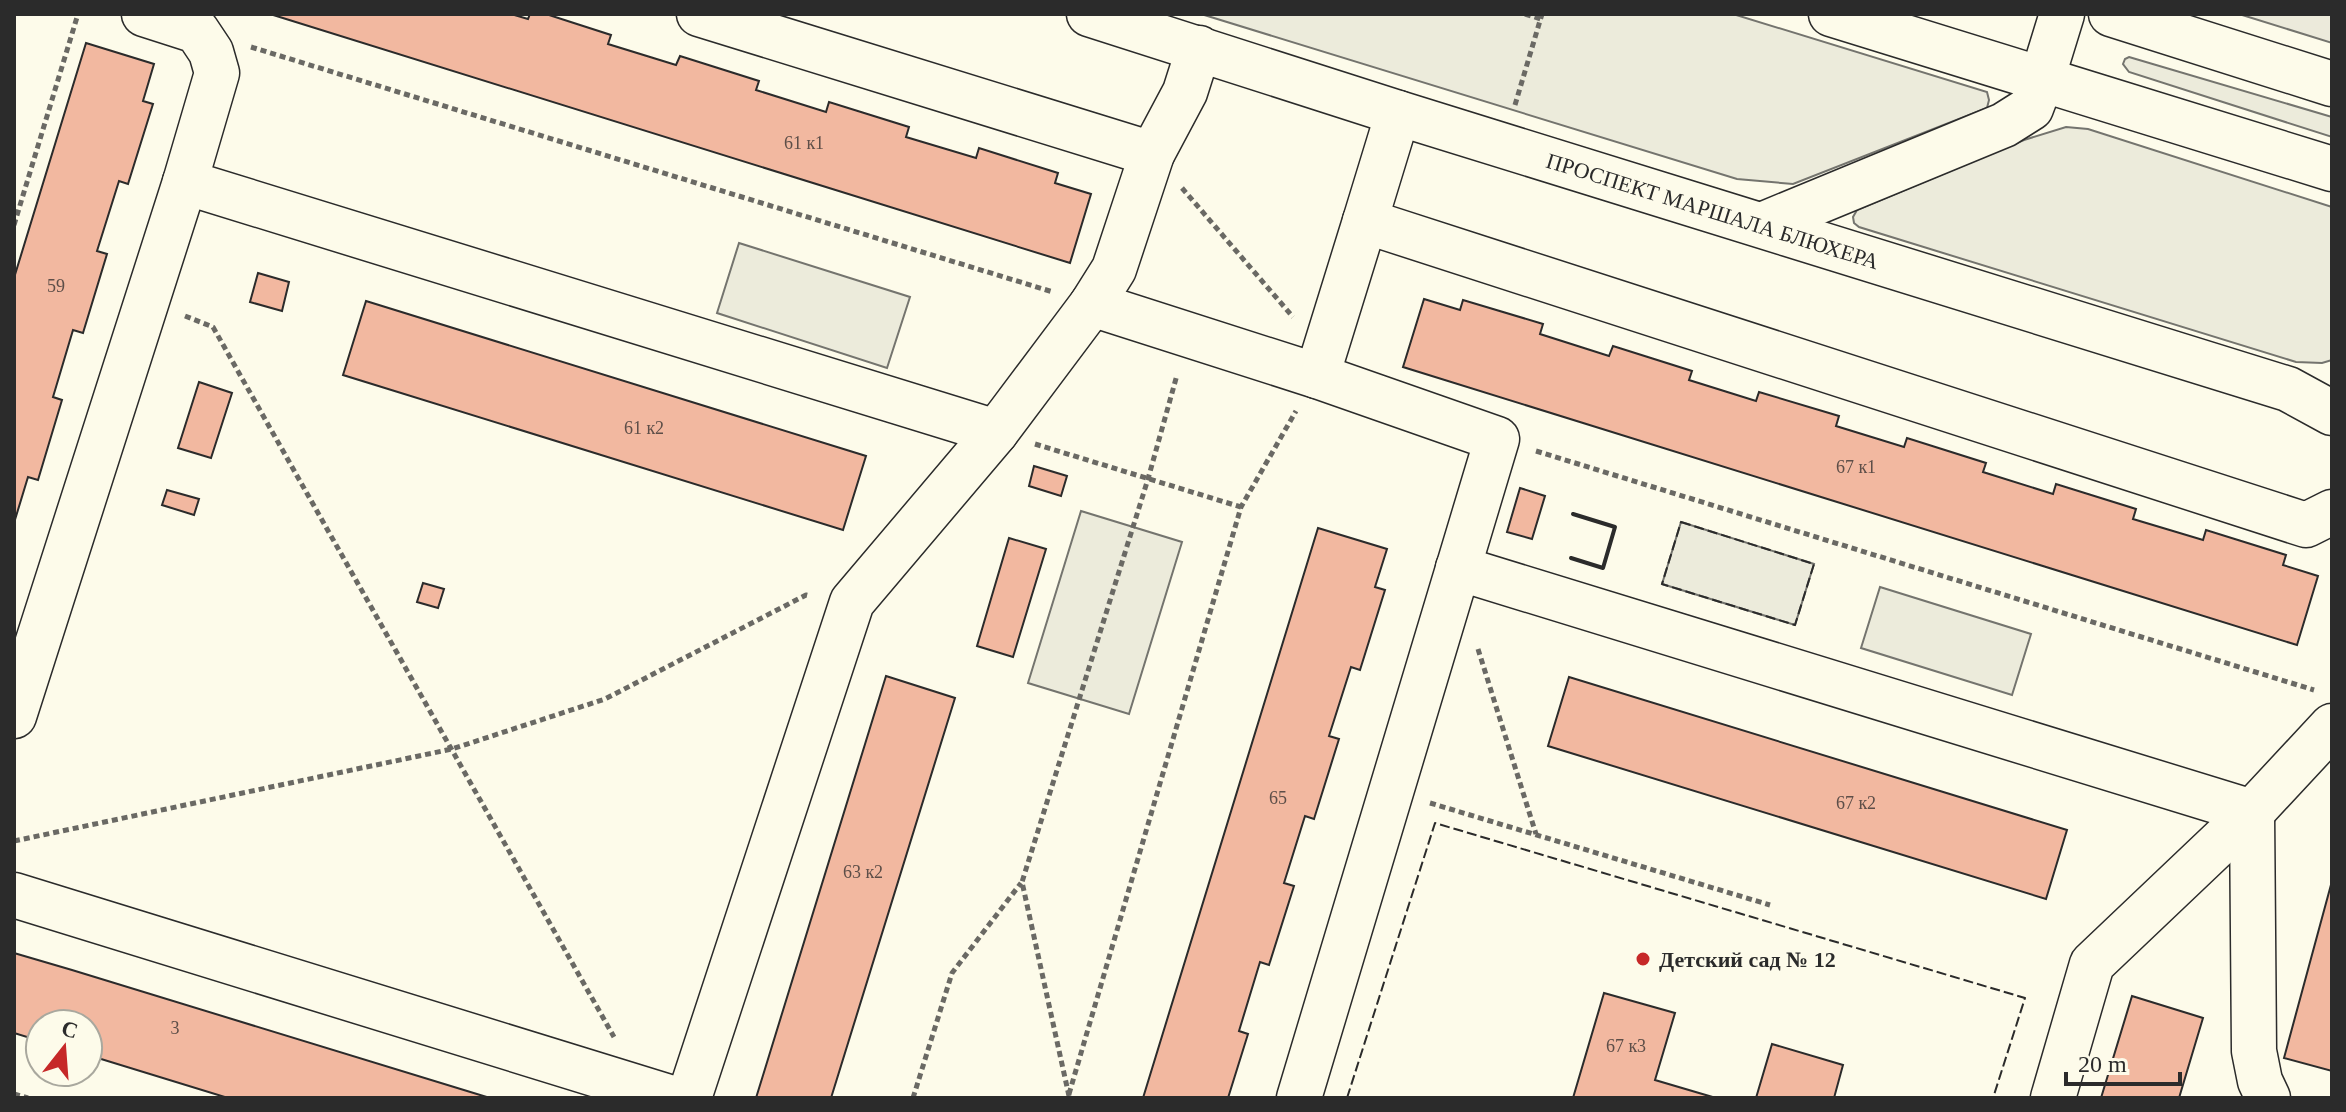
<svg xmlns="http://www.w3.org/2000/svg" width="2346" height="1112" font-family="'Times New Roman',serif">
  <rect width="100%" height="100%" fill="#fdfbea"/>
  <g fill="#ecebdb" stroke="#74746e" stroke-width="2">
    <polygon points="1201,14 1733,14 1987,92 1989,100 1987,108 1793,184 1737,179"/>
    <polygon points="2129,57 2332,117 2332,137 2129,72 2123,64 2125,59"/>
    <polygon points="2066,127 2088,129 2332,207 2332,360 2322,363 2296,362 1859,227 1854,223 1853,217 1857,210 1864,207 2024,140"/>
    <polygon points="739,243 910,297 887,368 717,313"/>
    <polygon points="1081,511 1182,542 1129,714 1028,683"/>
    <polygon points="1681,522 1814,564 1795,625 1662,584"/>
    <polygon points="1880,587 2031,634 2012,695 1861,648"/>
  </g>
  <polygon fill="#eceadb" stroke="#74746e" stroke-width="2" points="2239,14 2332,14 2332,43"/>
  <g fill="#f2b8a0" stroke="#2b2b2b" stroke-width="2">
    <polygon points="270,14 511,14 528,19 530,14 546,14 611,35 608,44 676,65 680,56 759,81 756,90 826,112 829,102 909,127 906,137 976,158 979,148 1058,173 1055,183 1091,194 1070,263"/>
    <polygon points="86,43 154,64 143,101 153,104 128,184 119,181 97,251 107,254 83,333 73,330 53,397 62,400 38,480 28,477 14,523 14,278"/>
    <polygon points="258,273 289,282 282,311 250,302"/>
    <polygon points="1424,299 1460,310 1463,300 1543,324 1540,334 1609,356 1613,346 1692,371 1689,380 1756,401 1759,392 1839,416 1836,426 1904,447 1907,438 1986,463 1983,472 2053,494 2056,484 2136,509 2133,519 2203,540 2206,530 2286,555 2283,565 2318,576 2297,645 1403,367"/>
    <polygon points="366,301 866,456 843,530 343,375"/>
    <polygon points="199,382 232,393 211,458 178,448"/>
    <polygon points="1034,466 1067,476 1061,496 1029,486"/>
    <polygon points="1520,488 1545,496 1532,539 1507,532"/>
    <polygon points="167,490 199,499 194,515 162,505"/>
    <polygon points="1318,528 1387,549 1375,587 1385,590 1360,670 1351,667 1329,736 1339,739 1314,819 1305,816 1284,883 1294,886 1269,965 1260,962 1239,1031 1248,1034 1228,1098 1143,1098"/>
    <polygon points="1009,538 1046,549 1013,657 977,646"/>
    <polygon points="423,583 444,589 438,608 417,602"/>
    <polygon points="886,676 955,698 831,1098 756,1098"/>
    <polygon points="1569,677 2067,830 2046,899 1548,746"/>
    <polygon points="2332,881 2332,1071 2284,1058"/>
    <polygon points="14,953 72,970 490,1098 228,1098 88,1055 88,1024 40,1024 40,1041 14,1033"/>
    <polygon points="1604,993 1675,1013 1655,1080 1716,1098 1573,1098"/>
    <polygon points="2132,996 2203,1018 2179,1098 2101,1098"/>
    <polygon points="1772,1044 1843,1065 1834,1098 1756,1098"/>
  </g>
  <g fill="none" stroke-linecap="round" stroke-linejoin="round">
    <g stroke="#2b2b2b" stroke-width="47">
      <g id="minor">
        <polyline points="699,14 1152,154"/>
        <path id="s1" d="M1089,14l309,99 890,276 44,24"/>
        <polyline points="1398,113 1365,221 2306,525 2332,512"/>
        <polyline points="185,182 996,432"/>
        <polyline points="1764,224 2004,125 2031,108 2042,79"/>
        <polyline points="1092,304 1317,376 1365,221"/>
        <polyline points="1458,568 2252,812 2254,1051 2260,1081 2268,1098"/>
        <polyline points="14,716 185,182 217,73 211,52 197,31 144,14"/>
        <polyline points="14,895 672,1098"/>
        <polyline points="689,1098 852,602 996,432 1092,304 1114,269 1152,154 1185,92 1199,48"/>
        <polyline points="1299,1098 1497,439 1317,376"/>
        <polyline points="2053,1098 2092,964 2252,812 2332,726"/>
      </g>
    </g>
    <g stroke="#2b2b2b" stroke-width="47">
      <g id="major">
        <polyline points="1831,14 2332,169"/>
        <polyline points="2111,14 2332,84"/>
        <polyline points="2042,79 2062,14"/>
      </g>
    </g>
    <g stroke="#6a6964" stroke-width="5" stroke-dasharray="6 4" stroke-linecap="butt">
      <polyline points="1525,14 1541,19"/>
      <polyline points="251,47 1053,292"/>
      <polyline points="1515,105 1542,14"/>
      <polyline points="1182,188 1293,317"/>
      <polyline points="14,225 78,14"/>
      <polyline points="185,316 213,327 614,1037"/>
      <polyline points="1035,444 1241,507"/>
      <polyline points="1536,451 2314,690"/>
      <polyline points="1478,649 1536,834"/>
      <polyline points="1430,803 1770,905"/>
      <polyline points="14,841 452,749 605,699 806,595 810,596"/>
      <polyline points="14,1094 28,1098"/>
      <polyline points="1069,1094 1241,507 1296,411"/>
      <polyline points="1069,1096 1022,882 1148,479 1177,375"/>
      <polyline points="913,1098 952,973 1021,883"/>
    </g>
    <use href="#minor" stroke="#fdfbea" stroke-width="44"/>
    <use href="#major" stroke="#fdfbea" stroke-width="44"/>
    <g stroke="#2b2b2b" stroke-width="2" stroke-dasharray="10 4" stroke-linecap="butt">
      <polygon points="1681,522 1814,564 1795,625 1662,584"/>
      <polyline points="1347,1098 1435,823 2025,998 1993,1098"/>
    </g>
    <polyline stroke="#2b2b2b" stroke-width="4" points="1571,558 1603,568 1615,527 1573,514"/>
  </g>
  <circle fill="#c62828" stroke="#fdfbea" stroke-width="3" cx="1643" cy="959" r="8"/>
  <g text-anchor="middle" stroke-width="6" stroke-linejoin="round" paint-order="stroke">
    <g font-size="18" fill="#5d4e48">
      <text x="804" y="149">61 к1</text>
      <text x="56" y="292">59</text>
      <text x="644" y="434">61 к2</text>
      <text x="1856" y="473">67 к1</text>
      <text x="1278" y="804">65</text>
      <text x="1856" y="809">67 к2</text>
      <text x="863" y="878">63 к2</text>
      <text x="175" y="1034">3</text>
      <text x="1626" y="1052">67 к3</text>
    </g>
    <g font-size="22" fill="#2b2b2b" stroke="#fdfbea">
      <text dy="8" stroke="none"><textPath href="#s1" startOffset="654">ПРОСПЕКТ МАРШАЛА БЛЮХЕРА</textPath></text>
    </g>
    <g font-size="22" font-weight="bold" fill="#2b2b2b" stroke="#fdfbea" text-anchor="start">
      <text x="1659" y="967">Детский сад № 12</text>
    </g>
  </g>
  <rect width="2346" height="1112" fill="none" stroke="#2b2b2b" stroke-width="32"/>
  <g transform="translate(64 1048) rotate(17)"><circle r="38" fill="#fdfbea" stroke="#a9a89e" stroke-width="2"/>
  <path d="M0-6L14 30L0 20L-14 30Z" fill="#c62828"/>
  <text y="-12" font-size="22" font-weight="bold" text-anchor="middle" fill="#2b2b2b">С</text>
  </g>
  <path d="M2066 1072v12h114v-12" fill="none" stroke="#2b2b2b" stroke-width="4"/>
  <text x="2078" y="1072" font-size="24" fill="#2b2b2b" stroke="#fdfbea" stroke-width="6" paint-order="stroke">20 m</text>
</svg>
